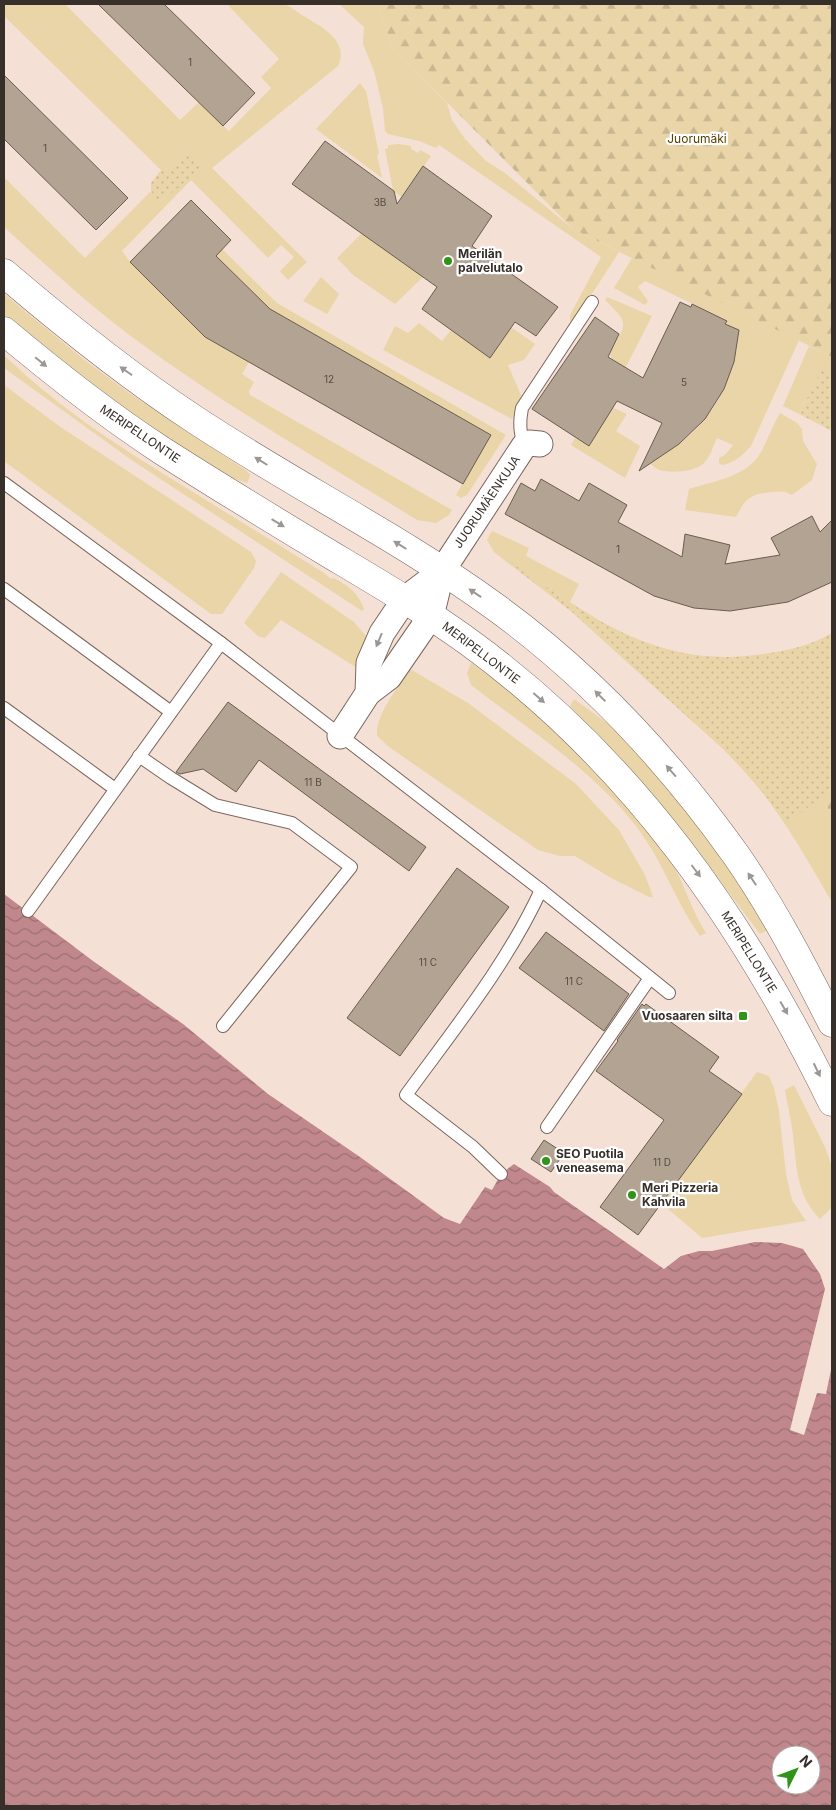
<svg xmlns="http://www.w3.org/2000/svg" width="836" height="1810" font-family="Inter,sans-serif">
  <defs>
    <pattern id="forest-firs" width="22" height="20" patternUnits="userSpaceOnUse" patternTransform="scale(1.25)"><rect width="22" height="20" fill="#e9d5a8"/><path d="M5 1l3.5 6h-7zM16 11l3.5 6h-7z" fill="#c8b791"/></pattern>
    <pattern id="park-dots" width="8" height="8" patternUnits="userSpaceOnUse" patternTransform="scale(1.25)"><rect width="8" height="8" fill="#e9d5a8"/><path d="M2 2h.1M6 6h.1" fill="none" stroke="#c8b791" stroke-width="1.8" stroke-linecap="round"/></pattern>
    <pattern id="water-waves" width="16" height="10" patternUnits="userSpaceOnUse" patternTransform="scale(1.25)"><rect width="16" height="10" fill="#c0888c"/><path d="M0 5q4-4 8 0t8 0" fill="none" stroke="#9d7073"/></pattern>
  </defs>
  <rect width="100%" height="100%" fill="#f5e0d5"/>
  <g fill="#e9d5a8">
    <path d="M4,4h61l115,116 19,-18 30,29 42,-43 -10,-11 18,-18 -52,-55c18,0 38,-3 55,0 7,1 14,7 20,11 18,11 48,25 36,51l-126,102 95,94 -19,18 -8,-9 14,-14 -13,-12 -13,13 -77,-78 -69,71 8,11 75,75 44,25 -7,12 12,8 -5,9 1,4 202,115 -3,5 -13,8 -19,-3c-102,-63 -207,-123 -302,-196 -38,-30 -75,-64 -111,-97v-50l81,81 66,-67 9,10 31,-49 -22,18h-8l-157,-154z"/>
    <polygon points="339,4 378,4 392,47 447,103 452,120 465,139 486,161 505,173 573,229 619,252 570,328 570,315 601,257 439,145 436,148 419,141 388,134 385,131 383,108 374,71 363,44 364,27"/>
    <polygon points="360,83 366,91 379,154 377,155 382,178 316,129"/>
    <polygon points="399,144 411,146 411,149 418,153 420,150 431,156 402,197 393,191 385,149 388,148 388,145"/>
    <polygon points="362,233 423,277 395,304 353,275 337,258"/>
    <polygon points="222,249 277,303 506,435 467,495 461,498 456,495 490,435 270,309 216,256"/>
    <path d="M632,258l167,82 -48,106c-8,9 -17,17 -29,19l-3,-2v-5l6,-3 8,-10 -16,-7c-4,8 -6,18 -13,25 -8,8 -28,10 -39,8 -7,0 -12,-5 -17,-9 56,-25 85,-72 91,-132l-14,-6 1,-4 -81,-39 -7,6 10,14 -3,4 -31,-17z"/>
    <polygon points="321,277 339,294 327,314 303,301"/>
    <polygon points="4,294 87,362 132,395 247,471 250,475 247,483 229,477 212,469 116,404 4,314"/>
    <path d="M607,297l45,19 -42,82 11,-33 -10,-7 -1,-5c15,-30 22,-27 -5,-53z"/>
    <polygon points="419,323 442,341 451,330 490,358 511,327 535,344 524,360 508,365 523,400 512,419 383,350 395,326 408,333"/>
    <polygon points="809,346 832,357 832,376 822,371 799,414 783,406"/>
    <path d="M4,355c53,52 117,93 181,132 46,29 93,57 139,86l7,6 3,-1c14,7 25,16 30,31l-2,2 -229,-150 -129,-93z"/>
    <polygon points="4,385 59,426 251,552 256,561 254,568 222,614 211,614 4,461"/>
    <polygon points="597,401 627,414 616,431 640,446 625,478 571,445 575,438 589,446 604,421"/>
    <path d="M780,413l17,10 5,6 1,12 14,23 -5,16 -20,15c-7,-4 -11,-4 -19,-3 -22,2 -27,5 -37,25l-51,-7 4,-21c25,-8 58,-12 72,-37 7,-13 12,-27 19,-39z"/>
    <path d="M492,531l37,17 -3,8 53,28 -9,18c49,33 96,54 156,56l-33,64 -121,-110 -78,-60 -7,-12z"/>
    <polygon points="281,572 354,622 366,636 357,668 281,620 265,638 259,637 244,623"/>
    <path d="M471,663c62,42 120,97 168,155 9,12 21,23 28,36 16,25 23,54 39,79l-6,3c-23,-32 -36,-71 -59,-103 -44,-61 -111,-102 -170,-148l-4,-12z"/>
    <path d="M410,669l58,34 108,81 43,46 26,45 8,22h-4l-38,-19 -36,-22h-15l-22,-6 -149,-103 -12,-11c-2,-21 22,-50 33,-67z"/>
    <polygon points="574,699 618,731 633,745 708,836 770,929 760,934 712,870 645,786 570,706"/>
    <path d="M799,711l33,80 -2,-1 -10,8 12,16v88c-27,-46 -52,-92 -88,-131z"/>
    <polygon points="757,1072 769,1076 774,1088 779,1111 786,1174 792,1200 806,1221 702,1238 661,1203"/>
    <path d="M794,1085l31,62 7,20v40l-12,12c-26,-26 -23,-58 -28,-91 -2,-13 -5,-26 -7,-38z"/>
  </g>
  <g fill="url(#forest-firs)">
    <polygon points="378,4 832,4 832,357 573,229 392,47"/>
    <polygon points="830,790 832,791 832,814 820,798"/>
  </g>
  <g fill="url(#park-dots)">
    <polygon points="191,152 203,168 160,202 151,191 151,183 161,170 169,170"/>
    <polygon points="822,370 832,376 832,431 799,414"/>
    <path d="M494,551c88,59 156,120 269,103 23,-3 49,-9 69,-21v158l-2,-1 -43,34 -28,-37 -35,-37 -152,-138 -78,-60z"/>
  </g>
  <path fill="url(#water-waves)" fill-rule="evenodd" d="M4,894l89,67 90,63 85,70 92,63 84,61 16,6 25,-37 7,3 9,-16 13,-10 36,23 4,5 110,77 17,-13 18,-5h13l43,-9 27,1 21,6 17,25 5,15 -35,141 14,5 13,-42 9,1 6,-29v441h-828zM781,1755h30v30h-30z"/>
  <g fill="#b2a393" stroke="#6a5d4f">
    <polygon points="98,4 164,4 255,93 223,126"/>
    <polygon points="4,75 128,198 96,230 4,139"/>
    <polygon points="325,141 394,191 397,204 423,166 492,216 472,246 558,307 536,336 515,322 490,358 422,309 437,287 292,184"/>
    <polygon points="191,200 231,240 216,256 270,309 491,435 463,484 205,337 130,262"/>
    <polygon points="680,302 691,307 692,304 727,321 725,324 739,330 734,362 724,389 705,419 679,444 639,471 662,423 617,401 589,446 532,409 595,317 619,334 608,357 643,378"/>
    <polygon points="541,479 579,501 589,483 627,505 618,522 682,557 685,534 730,545 725,564 780,555 771,538 812,516 820,532 832,520 832,582 788,602 730,611 694,608 654,596 505,514 521,483 535,491"/>
    <polygon points="228,702 426,847 409,871 259,760 236,792 203,769 180,774 176,772"/>
    <polygon points="457,868 509,907 400,1056 347,1018"/>
    <polygon points="546,932 629,994 604,1031 519,968"/>
    <polygon points="642,1004 644,1006 646,1004 719,1057 709,1071 742,1094 638,1235 600,1207 664,1120 596,1071 618,1041 617,1040"/>
    <polygon points="544,1140 564,1153 551,1172 531,1159"/>
  </g>
  <g fill="none" stroke-linecap="round" stroke-linejoin="round">
    <g stroke="#7a675d" stroke-width="14">
      <g id="lane">
        <path d="M524,446c-4,-14 -5,-23 -2,-38l70,-106"/>
        <polyline points="4,483 221,643 541,890 669,993"/>
        <polyline points="4,589 171,712"/>
        <polyline points="4,708 115,789"/>
        <polyline points="139,756 171,778 215,805 292,823 351,867 223,1026"/>
        <polyline points="28,911 221,643"/>
        <polyline points="547,1127 650,978"/>
        <path d="M501,1174l-28,-27 -67,-52c48,-66 101,-131 135,-205"/>
      </g>
    </g>
    <g stroke="#7a675d" stroke-width="27">
      <g id="street">
        <polyline points="368,693 369,663 382,633 405,599 442,571 524,446 529,443 540,444"/>
        <polyline points="340,736 368,693 389,677 431,616 442,571"/>
      </g>
    </g>
    <g stroke="#7a675d" stroke-width="29">
      <g id="primary">
        <path d="M4,273c61,52 123,102 190,146 98,65 205,118 300,187 94,68 175,155 242,249 37,53 67,111 96,168"/>
        <path d="M4,331c50,42 102,83 157,119 56,36 114,71 172,106 47,28 93,55 137,87 163,119 274,279 362,459"/>
      </g>
    </g>
    <use href="#lane" stroke="#fff" stroke-width="12"/>
    <use href="#street" stroke="#fff" stroke-width="25"/>
    <use href="#primary" stroke="#fff" stroke-width="28"/>
  </g>
  <defs><path id="oneway-solid" d="M-6-.8H1V-3.2L6.5 0L1 3.2V.8H-6Z" transform="scale(1.25)"/></defs>
  <g fill="#9b9794">
    <use href="#oneway-solid" transform="translate(41 362) rotate(39)"/>
    <use href="#oneway-solid" transform="translate(126 371) rotate(-145)"/>
    <use href="#oneway-solid" transform="translate(261 461) rotate(-148)"/>
    <use href="#oneway-solid" transform="translate(278 523) rotate(31)"/>
    <use href="#oneway-solid" transform="translate(400 545) rotate(-148)"/>
    <use href="#oneway-solid" transform="translate(475 593) rotate(-146)"/>
    <use href="#oneway-solid" transform="translate(379 640) rotate(113)"/>
    <use href="#oneway-solid" transform="translate(600 696) rotate(-135)"/>
    <use href="#oneway-solid" transform="translate(539 698) rotate(41)"/>
    <use href="#oneway-solid" transform="translate(671 771) rotate(-131)"/>
    <use href="#oneway-solid" transform="translate(696 871) rotate(53)"/>
    <use href="#oneway-solid" transform="translate(752 879) rotate(-123)"/>
    <use href="#oneway-solid" transform="translate(784 1008) rotate(60)"/>
    <use href="#oneway-solid" transform="translate(817 1070) rotate(64)"/>
  </g>
  <g fill="#2f9418" stroke="#fff" stroke-width="2">
    <circle cx="448" cy="261" r="5"/>
    <rect x="738" y="1011" width="10" height="10" rx="2.5"/>
    <circle cx="546" cy="1161" r="5"/>
    <circle cx="632" cy="1195" r="5"/>
  </g>
  <g text-anchor="middle" stroke-width="4.5" stroke-linejoin="round" paint-order="stroke">
    <g font-size="10" fill="#564c44">
      <text x="190" y="66">1</text>
      <text x="45" y="152">1</text>
      <text x="380" y="206">3B</text>
      <text x="329" y="383">12</text>
      <text x="684" y="386">5</text>
      <text x="618" y="553">1</text>
      <text x="313" y="786">11 B</text>
      <text x="428" y="966">11 C</text>
      <text x="574" y="985">11 C</text>
      <text x="662" y="1166">11 D</text>
    </g>
    <g font-size="12" fill="#584202" stroke="#fff">
      <text x="697" y="143">Juorumäki</text>
    </g>
    <g font-size="12" font-weight="bold" fill="#372f2a" stroke="#fff" text-anchor="start">
      <text x="458" y="258">Merilän<tspan x="458" dy="14">palvelutalo</tspan></text>
      <text x="733" y="1020" text-anchor="end">Vuosaaren silta</text>
      <text x="556" y="1158">SEO Puotila<tspan x="556" dy="14">veneasema</tspan></text>
      <text x="642" y="1192">Meri Pizzeria<tspan x="642" dy="14">Kahvila</tspan></text>
    </g>
    <g font-size="12" fill="#372f2a" stroke="#fff">
      <text transform="translate(140 434) rotate(34)" y="4">MERIPELLONTIE</text>
      <text transform="translate(487 502) rotate(-56)" y="4">JUORUMÄENKUJA</text>
      <text transform="translate(481 653) rotate(37)" y="4">MERIPELLONTIE</text>
      <text transform="translate(749 952) rotate(58)" y="4">MERIPELLONTIE</text>
    </g>
  </g>
  <rect width="836" height="1810" fill="none" stroke="#372f2a" stroke-width="10"/>
  <g transform="translate(796 1770) rotate(48)"><circle r="24" fill="#ffffff" stroke="#afacaa"/>
  <path d="M0-4L9 19L0 12L-9 19Z" fill="#2f9418"/>
  <text y="-8" font-size="14" font-weight="bold" text-anchor="middle" fill="#372f2a">N</text>
  </g>
</svg>
